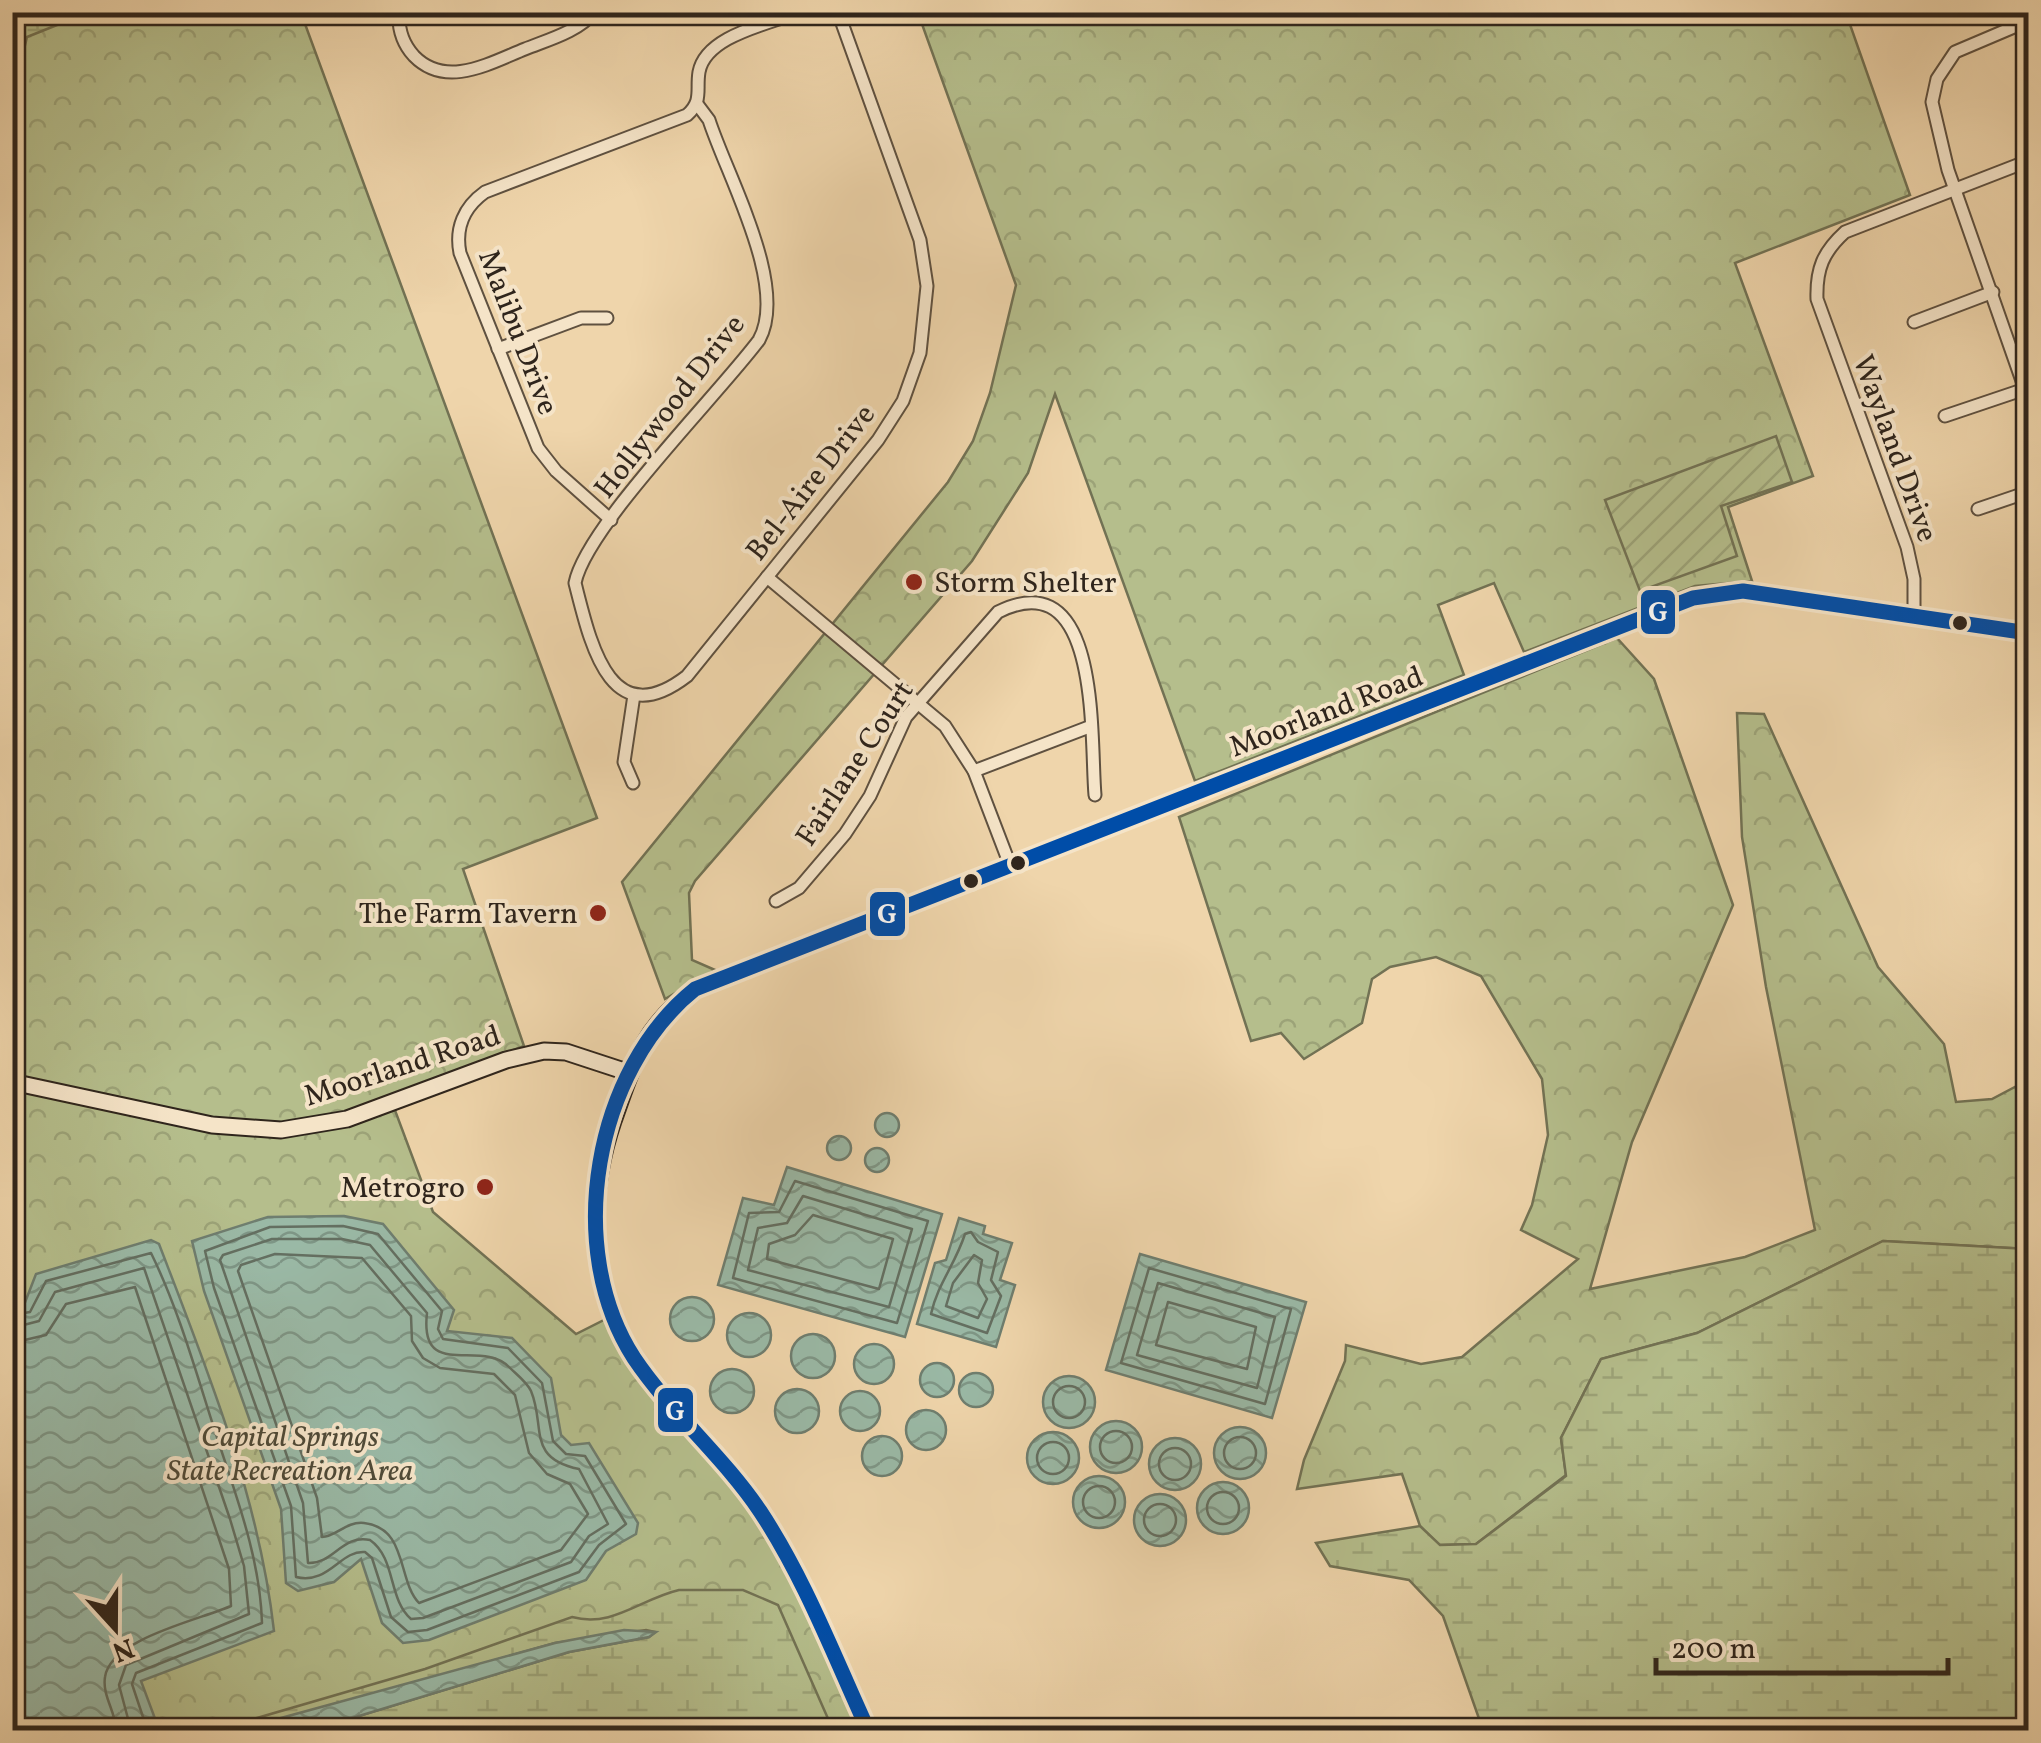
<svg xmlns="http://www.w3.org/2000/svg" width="2041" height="1743" font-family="Vollkorn,serif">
  <defs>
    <pattern id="forest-crowns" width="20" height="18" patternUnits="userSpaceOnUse" patternTransform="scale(2.5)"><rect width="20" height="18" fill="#b5be8c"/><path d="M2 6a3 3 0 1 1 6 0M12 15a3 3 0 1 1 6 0" fill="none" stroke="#9ca378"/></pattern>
    <pattern id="wetland-marsh" width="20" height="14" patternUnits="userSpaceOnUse" patternTransform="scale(2.5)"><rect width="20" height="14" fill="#b5be8c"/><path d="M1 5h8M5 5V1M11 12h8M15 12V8" fill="none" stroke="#9ca378"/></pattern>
    <pattern id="garden-furrows" width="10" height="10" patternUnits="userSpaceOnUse" patternTransform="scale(2.5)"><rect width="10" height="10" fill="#b5be8c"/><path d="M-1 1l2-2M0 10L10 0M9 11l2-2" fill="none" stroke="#9ca378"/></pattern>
    <pattern id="water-waves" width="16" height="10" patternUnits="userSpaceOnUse" patternTransform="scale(2.5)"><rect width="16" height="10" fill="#9ab9a6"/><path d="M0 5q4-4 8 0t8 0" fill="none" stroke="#7e9686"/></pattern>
  </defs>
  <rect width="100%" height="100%" fill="#efd5ab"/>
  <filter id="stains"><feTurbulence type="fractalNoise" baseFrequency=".002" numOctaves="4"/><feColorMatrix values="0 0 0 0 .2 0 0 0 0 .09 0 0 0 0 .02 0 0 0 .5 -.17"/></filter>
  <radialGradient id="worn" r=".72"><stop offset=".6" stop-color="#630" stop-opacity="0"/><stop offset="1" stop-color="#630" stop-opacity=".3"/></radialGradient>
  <g fill="url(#forest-crowns)" stroke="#727254" stroke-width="2.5">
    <path d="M12,13h289l296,805 -134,51 61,177 -134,51 43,115 143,122 30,-15c31,75 98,120 142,186 47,70 78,149 112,225h-847z"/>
    <polygon points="918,13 1855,13 1847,16 1910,195 1735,263 1813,476 1728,507 1752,581 1695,586 1524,652 1494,583 1438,605 1464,675 1195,781 1055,394 1028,473 972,561 695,881 689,893 692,960 715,970 665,999 622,882 948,482 973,441 990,393 1016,285"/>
    <polygon points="1617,638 1654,679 1733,905 1632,1142 1590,1289 1745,1257 1815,1230 1766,987 1742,837 1737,713 1764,714 1878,967 1944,1044 1956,1102 1992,1099 2028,1080 2028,1249 1883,1241 1697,1333 1601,1359 1561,1438 1566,1475 1476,1544 1439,1545 1420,1526 1402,1474 1297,1489 1304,1460 1345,1361 1346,1345 1421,1364 1462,1357 1578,1259 1521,1230 1532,1205 1548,1135 1542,1079 1481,976 1436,957 1390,967 1372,979 1362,1023 1304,1059 1281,1033 1251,1041 1179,817"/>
  </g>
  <g fill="url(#wetland-marsh)" stroke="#727254" stroke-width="2.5">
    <polygon points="13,12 87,13 27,37 13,95"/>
    <polygon points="1883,1241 2028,1249 2028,1730 1483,1730 1443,1616 1409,1580 1330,1566 1316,1543 1420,1526 1440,1545 1476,1544 1566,1476 1561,1438 1601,1359 1697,1333"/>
    <path d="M679,1590h64l35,15 55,125h-520l256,-78 80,-15 6,-5 -9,-2 -91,13 -225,64 -93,23h-21l209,-61 147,-52c41,11 68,-18 107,-27z"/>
  </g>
  <polygon fill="url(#garden-furrows)" stroke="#727254" stroke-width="2.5" points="1776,436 1792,482 1721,506 1737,556 1640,591 1605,500"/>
  <g fill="url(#water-waves)" stroke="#6f7e6f" stroke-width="2.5">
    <circle cx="887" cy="1125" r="12"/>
    <circle cx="839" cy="1148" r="12"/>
    <circle cx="877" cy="1160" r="12"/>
    <polygon points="787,1167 942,1214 905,1337 718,1285 743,1198 774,1205"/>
    <polygon points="344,1216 383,1224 454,1310 447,1331 512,1338 551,1378 561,1435 571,1445 589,1443 638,1523 636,1534 606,1551 586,1580 429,1640 403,1643 382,1623 361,1559 334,1582 298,1591 286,1583 281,1509 204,1291 192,1241 268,1217"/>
    <polygon points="959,1218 985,1226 983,1234 1012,1243 1000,1280 1015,1285 996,1347 917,1324 935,1263 946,1260"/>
    <path d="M151,1240l8,4c48,125 100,253 115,387l-133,50 16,43 -10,6h-134v-424l11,-1 12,-31z"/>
    <polygon points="1140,1254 1306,1302 1272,1418 1106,1370"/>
    <circle cx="692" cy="1319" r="22"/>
    <circle cx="749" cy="1335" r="22"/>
    <circle cx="813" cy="1356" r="22"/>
    <circle cx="874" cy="1364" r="20"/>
    <circle cx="937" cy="1380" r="17"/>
    <circle cx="732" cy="1391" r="22"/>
    <circle cx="976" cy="1390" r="17"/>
    <circle cx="1069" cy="1402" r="26"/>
    <circle cx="797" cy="1411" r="22"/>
    <circle cx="860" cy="1411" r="20"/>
    <circle cx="926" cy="1430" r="20"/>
    <circle cx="1116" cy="1447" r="26"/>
    <circle cx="1240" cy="1453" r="26"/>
    <circle cx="1053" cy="1458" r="26"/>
    <circle cx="882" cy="1456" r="20"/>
    <circle cx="1175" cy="1464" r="26"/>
    <circle cx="1099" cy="1502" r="26"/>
    <circle cx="1223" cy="1508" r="26"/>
    <circle cx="1160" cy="1520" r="26"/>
    <polygon points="624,1630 656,1632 649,1637 569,1652 313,1730 237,1730 555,1643"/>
  </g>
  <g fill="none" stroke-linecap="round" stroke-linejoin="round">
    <g stroke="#646f61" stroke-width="2.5">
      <polygon points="795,1181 928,1221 897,1323 733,1278 749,1213 779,1212"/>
      <polygon points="803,1196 912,1229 889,1307 748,1270 758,1228 787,1223"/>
      <polygon points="813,1215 893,1239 879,1289 767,1259 769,1244 795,1235"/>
      <path d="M343,1226l35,8 64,77 -4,18 5,10 65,9 34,35 11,58 13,13 19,2 41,68 -27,21 -20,27 -152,58 -19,2 -17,-15 -19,-59 -7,-6c-25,-2 -36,33 -69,25l-5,-71 -77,-218 -9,-37 65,-24z"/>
      <path d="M971,1232l7,10 20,10 -7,28 10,16 -14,37 -56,-19c7,-31 24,-49 34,-80z"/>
      <path d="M272,1239h70l28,6 57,68c-8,69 54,25 82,54 7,7 18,15 22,24 15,36 -5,67 48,78l29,55 -19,12 -18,26 -148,56 -12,1c-23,-20 -15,-61 -41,-79 -28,-6 -36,24 -62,23l-5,-60 -83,-243 3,-5z"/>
      <path d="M275,1254l87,4 49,58 1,25 11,17 17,10 54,6 21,21 14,58 18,21 23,10 18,30 -27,36 -142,53c-22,-23 -11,-75 -55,-80 -18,-2 -28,14 -42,14l-5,-39 -79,-227 3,-6z"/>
      <polygon points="974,1255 982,1260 978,1283 987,1299 978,1318 946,1306 953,1283"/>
      <polygon points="1149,1268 1291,1309 1265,1404 1121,1363"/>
      <polygon points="1158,1283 1275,1317 1257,1388 1137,1355"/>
      <polygon points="1168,1302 1256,1327 1247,1369 1156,1345"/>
      <path d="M12,1315l18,-3 16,-31 105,-28c27,55 44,116 63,175 20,63 46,127 48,195l-126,50 -4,11 12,36 -1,10"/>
      <polyline points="12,1328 39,1321 55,1292 144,1268 230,1519 244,1566 249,1614 126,1665 119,1685 131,1730"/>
      <path d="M12,1343l34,-8 20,-31 69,-17 94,282 2,37c-32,14 -121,33 -126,71 -3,19 11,35 11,53"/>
      <circle cx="1069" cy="1402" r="16"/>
      <circle cx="1116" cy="1447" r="16"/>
      <circle cx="1240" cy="1453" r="16"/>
      <circle cx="1053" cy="1458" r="16"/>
      <circle cx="1175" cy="1464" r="16"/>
      <circle cx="1099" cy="1502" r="16"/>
      <circle cx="1223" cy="1508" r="16"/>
      <circle cx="1160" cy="1520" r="16"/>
    </g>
    <g stroke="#5f5140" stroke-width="15">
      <g id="street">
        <path d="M399,12c-1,17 4,32 15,44 32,33 76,7 111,-7 22,-9 53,-17 69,-37"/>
        <polyline points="2028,21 1955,52 1937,79 1932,102 1948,170 2028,398"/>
        <path d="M697,104l12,16c18,56 80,166 50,220 -41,55 -173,187 -184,243 15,58 34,153 112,93l191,-236 25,-39 17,-48 7,-67 -7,-46 -82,-228"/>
        <polyline points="1914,322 1993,292"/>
        <polyline points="498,349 581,318 607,318"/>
        <polyline points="1945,416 2028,388"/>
        <polyline points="1978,509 2028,492"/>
        <path d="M611,520l-55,-49 -18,-23 -78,-195c-5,-25 4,-46 25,-61l202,-77c16,-14 9,-25 12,-43 7,-37 71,-48 99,-60"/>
        <polyline points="767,577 945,726 974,771 1010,865"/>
        <path d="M1914,616v-37l-7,-32 -90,-248c-1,-30 6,-47 28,-67l183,-71"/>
        <polyline points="974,771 1089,727"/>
        <polyline points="633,783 624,762 634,695"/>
        <path d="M776,901l23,-13 46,-54 25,-38 36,-79 92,-105c104,-52 92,128 97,183"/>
      </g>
    </g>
    <g stroke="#2f251c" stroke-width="19">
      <g id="secondary">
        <polyline points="12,1082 212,1125 281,1130 347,1119 506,1060 544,1051 566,1052 630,1073"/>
        <path d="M868,1730c-34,-73 -63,-149 -107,-217 -31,-47 -71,-86 -107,-128 -63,-76 -72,-173 -41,-264 21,-59 30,-94 82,-132l998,-391 50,-7 285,42"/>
      </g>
    </g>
    <use href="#street" stroke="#f5e4c8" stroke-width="11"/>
    <use href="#secondary" stroke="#f5e4c8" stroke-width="15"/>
    <g stroke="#f5e4c8" stroke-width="22">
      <path id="bus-1" d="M868,1730c-34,-74 -63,-151 -108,-219 -37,-55 -89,-98 -126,-153 -71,-110 -40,-288 61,-369l998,-391 50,-7 285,42"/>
    </g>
    <use href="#bus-1" stroke="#004da8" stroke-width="15"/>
  </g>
  <g fill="#8f2418" stroke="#f5e4c8" stroke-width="4">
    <circle cx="914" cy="582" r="10"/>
    <circle cx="598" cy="913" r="10"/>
    <circle cx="485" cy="1187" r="10"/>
  </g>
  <g fill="#2f251c" stroke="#f5e4c8" stroke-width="4">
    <circle cx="1960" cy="623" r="9"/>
    <circle cx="1018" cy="863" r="9"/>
    <circle cx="971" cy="881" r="9"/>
  </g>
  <g text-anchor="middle" stroke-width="8" stroke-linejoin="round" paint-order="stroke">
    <g font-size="30" fill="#2f251c" stroke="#f5e4c8">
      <text transform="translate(519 332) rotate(69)" y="10">Malibu Drive</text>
      <text transform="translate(669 406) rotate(-52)" y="10">Hollywood Drive</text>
      <text transform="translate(1896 448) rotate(70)" y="10">Wayland Drive</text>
      <text transform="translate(810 482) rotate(-52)" y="10">Bel-Aire Drive</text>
      <text transform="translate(1326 711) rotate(-21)" y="10">Moorland Road</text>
      <text transform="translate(854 763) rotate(-57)" y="10">Fairlane Court</text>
      <text transform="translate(402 1065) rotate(-18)" y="10">Moorland Road</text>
    </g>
    <g font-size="30" fill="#2f251c" stroke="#f5e4c8" text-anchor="end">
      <text x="934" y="592" text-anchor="start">Storm Shelter</text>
      <text x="578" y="923">The Farm Tavern</text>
      <text x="465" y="1197">Metrogro</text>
    </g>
    <g font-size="30" font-style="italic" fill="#504b38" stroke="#f5e4c8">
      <text x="290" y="1446">Capital Springs<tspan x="290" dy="34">State Recreation Area</tspan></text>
    </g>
  </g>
  <g stroke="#f5e4c8" stroke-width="4">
    <rect x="1639" y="588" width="38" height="48" rx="10" fill="#004da8"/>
    <rect x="868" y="890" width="39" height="48" rx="10" fill="#004da8"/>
    <rect x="656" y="1386" width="39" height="48" rx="10" fill="#004da8"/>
  </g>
  <g font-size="28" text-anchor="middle" font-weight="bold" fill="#fff">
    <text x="1658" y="621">G</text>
    <text x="887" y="923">G</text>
    <text x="675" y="1420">G</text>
  </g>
  <rect width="2041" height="1743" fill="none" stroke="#efd5ab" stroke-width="50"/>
  <rect x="15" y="15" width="2011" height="1713" fill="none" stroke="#2f251c" stroke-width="5"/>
  <rect x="25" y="25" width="1991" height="1693" fill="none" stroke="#2f251c" stroke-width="2.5"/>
  <g transform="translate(115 1628) rotate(159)" stroke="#f5e4c8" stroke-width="8" paint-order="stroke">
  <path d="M0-8L18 38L0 25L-18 38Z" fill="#2f251c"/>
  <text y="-15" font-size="28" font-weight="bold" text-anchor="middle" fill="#2f251c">N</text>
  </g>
  <path d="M1656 1658v15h292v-15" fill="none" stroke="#2f251c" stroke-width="5"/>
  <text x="1671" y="1658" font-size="30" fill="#2f251c" stroke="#f5e4c8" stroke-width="8" paint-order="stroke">200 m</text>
  <rect width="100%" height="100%" filter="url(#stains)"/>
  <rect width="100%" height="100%" fill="url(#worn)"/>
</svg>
